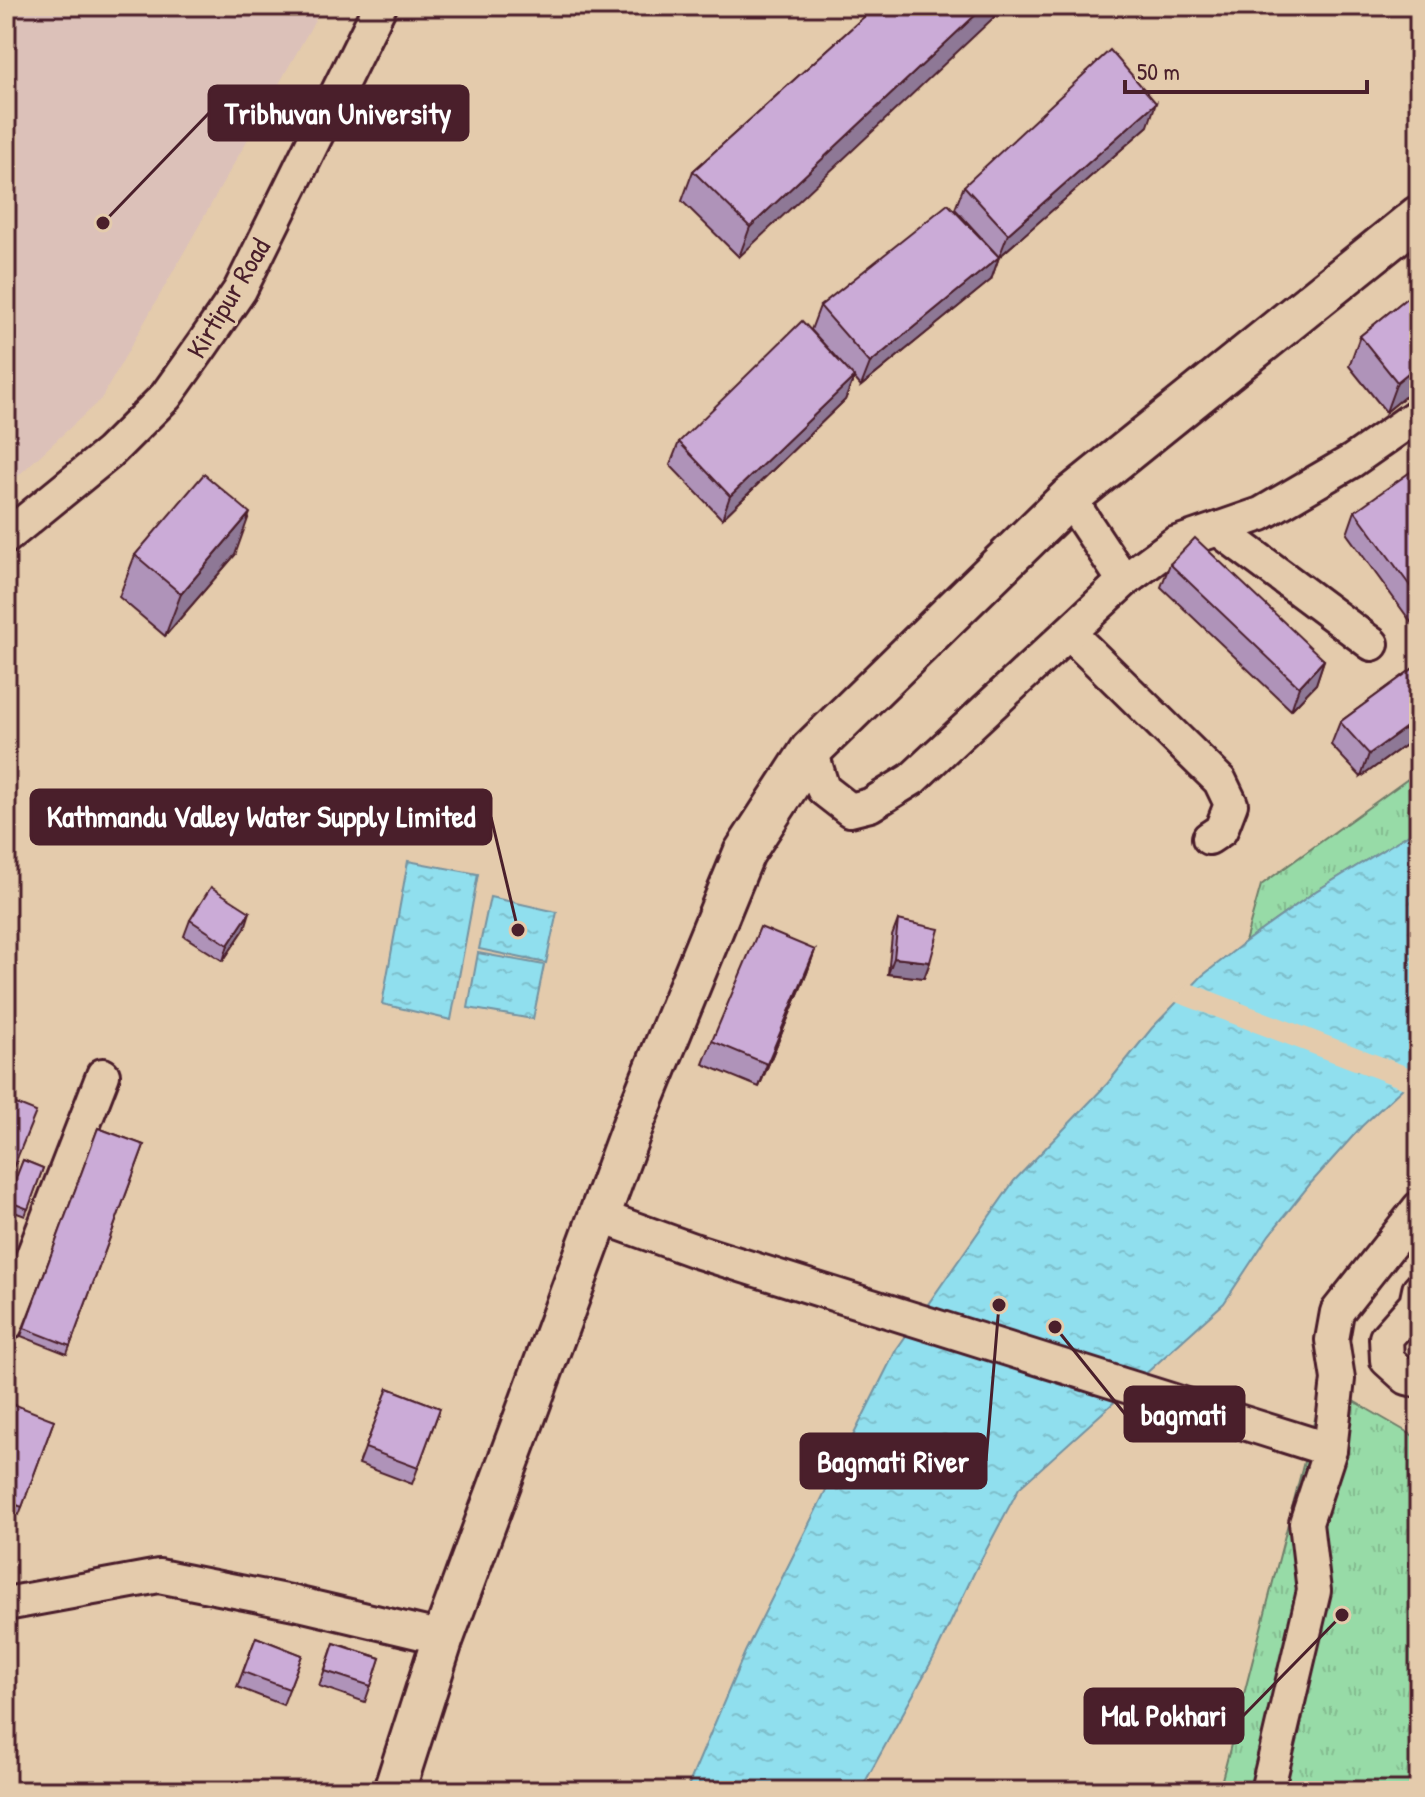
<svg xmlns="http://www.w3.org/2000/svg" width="1425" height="1797" font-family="'Patrick Hand',sans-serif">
  <defs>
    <pattern id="grass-tufts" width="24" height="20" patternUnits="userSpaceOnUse" patternTransform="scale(2)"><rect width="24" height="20" fill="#97dba7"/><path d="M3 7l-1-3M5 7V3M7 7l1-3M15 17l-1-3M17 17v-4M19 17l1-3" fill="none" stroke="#84bc90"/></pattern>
    <pattern id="water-ripples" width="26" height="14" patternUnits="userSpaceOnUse" patternTransform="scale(2)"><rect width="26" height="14" fill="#90dfee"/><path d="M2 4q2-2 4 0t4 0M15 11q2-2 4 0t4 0" fill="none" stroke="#7ebfcc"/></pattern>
  </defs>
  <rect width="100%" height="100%" fill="#e4cbac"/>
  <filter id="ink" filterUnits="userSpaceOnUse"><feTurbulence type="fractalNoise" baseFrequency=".0125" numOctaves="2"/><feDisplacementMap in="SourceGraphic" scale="16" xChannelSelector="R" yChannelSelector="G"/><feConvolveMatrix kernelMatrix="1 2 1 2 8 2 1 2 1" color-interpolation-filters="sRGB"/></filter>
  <g filter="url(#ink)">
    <polygon fill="#dcc1b9" points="6,6 323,6 101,399 6,487"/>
    <g fill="url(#grass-tufts)" stroke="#707d69" stroke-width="2">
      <polygon points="1419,771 1419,828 1316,891 1245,942 1261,885"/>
      <polygon points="1324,1384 1419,1439 1419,1791 1219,1791"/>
    </g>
    <g fill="url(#water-ripples)" stroke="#7492a0" stroke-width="2">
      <polygon points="1419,828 1419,1073 1362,1126 1310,1184 1269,1235 1224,1303 1019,1488 975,1571 934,1657 860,1791 686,1791 745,1652 896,1350 1014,1181 1107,1084 1152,1028 1202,976 1245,942 1316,891"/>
      <polygon points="408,861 478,874 451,1020 382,1004"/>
      <polygon points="490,897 557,912 546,963 479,949"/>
      <polygon points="478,953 544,965 533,1019 468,1008"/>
    </g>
    <polygon fill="#e4cbac" points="1190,983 1419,1071 1419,1079 1407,1090 1173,1001"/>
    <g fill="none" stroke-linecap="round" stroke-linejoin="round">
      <g stroke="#4a1f2b" stroke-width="38">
        <g id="minor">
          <polyline points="1069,498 1124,581"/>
          <polyline points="1218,529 1372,644"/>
          <polyline points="6,537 109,453 166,396 203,344 240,290 380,6"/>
          <polyline points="1069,633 1220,781 1231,804 1221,830 1209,838"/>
          <polyline points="811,750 823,789 850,810 870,805 912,779 1124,581 1174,544 1261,514 1352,461 1419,414"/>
          <polyline points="599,1216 693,1250 1330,1450"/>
          <polyline points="1419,1290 1416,1304 1386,1338 1387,1360 1407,1378 1419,1381"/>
          <polyline points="6,1325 103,1075"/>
          <polyline points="6,1604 159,1576 295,1603 443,1638"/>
          <polyline points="1267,1791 1314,1591 1306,1523 1330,1450 1338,1379 1332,1340 1337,1312 1419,1208"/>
        </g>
      </g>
      <g stroke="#4a1f2b" stroke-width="46">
        <polyline id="major" points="394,1791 443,1638 635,1119 744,853 811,750 1069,498 1419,216"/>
      </g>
      <use href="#minor" stroke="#e4cbac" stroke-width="32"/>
      <use href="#major" stroke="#e4cbac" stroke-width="40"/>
    </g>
    <g fill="#af93b9" stroke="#4a1f2b" stroke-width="2">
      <polygon points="876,6 739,257 682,201 693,171"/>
      <polygon points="1148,126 999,257 955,209 964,186"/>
      <polygon points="999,257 991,280 861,386 854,378 845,400 722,519 670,465 679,442 847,370 811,330 820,306"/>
      <polygon points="1419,288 1419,385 1386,412 1349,366 1360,336"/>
      <polygon points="1419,472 1419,633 1347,534 1355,511"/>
      <polygon points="135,555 235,555 165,636 119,597"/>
      <polygon points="1170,564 1324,660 1316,684 1291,710 1161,587"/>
      <polygon points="1419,664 1419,735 1361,777 1331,745 1340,722"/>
      <polygon points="190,920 245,928 223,961 184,936"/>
      <polygon points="898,920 930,962 924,978 888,974 892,936"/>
      <polygon points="815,950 807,973 759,1087 703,1064 712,1041"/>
      <polygon points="98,1128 144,1145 67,1354 21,1336"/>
      <polygon points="23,1160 43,1168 25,1216 6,1209 6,1205"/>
      <polygon points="388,1388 440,1408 412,1484 359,1464"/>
      <polygon points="6,1406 54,1420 19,1515 6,1510"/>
      <polygon points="256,1637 302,1655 283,1705 237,1687"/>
      <polygon points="334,1643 380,1658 365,1702 319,1686"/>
    </g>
    <g fill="#8e7896" stroke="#4a1f2b" stroke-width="2">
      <polygon points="985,6 1006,6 739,257 750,227"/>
      <polygon points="1156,103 1148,126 999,257 1008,234"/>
      <polygon points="999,257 991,280 861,386 870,363"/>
      <polygon points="1419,364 1419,385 1386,412 1397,382"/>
      <polygon points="854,377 845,400 722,519 730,496"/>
      <polygon points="250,513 235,555 165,636 181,594"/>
      <polygon points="1324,660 1316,684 1291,710 1299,687"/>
      <polygon points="1419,718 1419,735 1361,777 1369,754"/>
      <polygon points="250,912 245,928 223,961 228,945"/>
      <polygon points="815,950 807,973 759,1087 767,1064"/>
      <polygon points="894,958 930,962 924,978 888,974"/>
    </g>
    <g fill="#cbabd7" stroke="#4a1f2b" stroke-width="2">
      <polygon points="876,6 985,6 750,227 693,171"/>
      <polygon points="1110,50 1156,103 1008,234 964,186"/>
      <polygon points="948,204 999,257 870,363 820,306"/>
      <polygon points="1419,288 1419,364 1397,382 1360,336"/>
      <polygon points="802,321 854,377 730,496 679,442"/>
      <polygon points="1416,468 1419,472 1419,598 1355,511"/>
      <polygon points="204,474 250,513 181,594 135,555"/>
      <polygon points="1195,538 1324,660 1299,687 1170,564"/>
      <polygon points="1419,664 1419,718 1369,754 1340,722"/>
      <polygon points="211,887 250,912 228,945 190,920"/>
      <polygon points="898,920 939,929 930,962 894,958"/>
      <polygon points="760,927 815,950 767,1064 712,1041"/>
      <polygon points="6,1100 36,1112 6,1185"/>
      <polygon points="98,1128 144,1145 70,1346 24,1328"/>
      <polygon points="23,1160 43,1168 28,1209 7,1201"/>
      <polygon points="388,1388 440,1408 418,1468 365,1448"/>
      <polygon points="8,1402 54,1420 22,1507 6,1501 6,1406"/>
      <polygon points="256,1637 302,1655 289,1689 243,1672"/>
      <polygon points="334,1643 380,1658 371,1686 325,1671"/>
    </g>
  </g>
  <g text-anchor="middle" stroke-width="6" stroke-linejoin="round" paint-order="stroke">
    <g font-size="28" fill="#4a1f2b" stroke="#e4cbac">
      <text transform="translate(228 298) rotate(-59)" y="10">Kirtipur Road</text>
    </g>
  </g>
  <path fill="none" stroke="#4a1f2b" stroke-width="3" d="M103 223L209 113M518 930L491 817M1055 1327L1125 1414M999 1305L986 1461M1342 1615L1243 1716"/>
  <g fill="#4a1f2b" stroke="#e4cbac" stroke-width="3">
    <circle cx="103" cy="223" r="8"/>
    <circle cx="518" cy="930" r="8"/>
    <circle cx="1055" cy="1327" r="8"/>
    <circle cx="999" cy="1305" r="8"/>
    <circle cx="1342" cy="1615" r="8"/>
  </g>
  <g fill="#4a1f2b" stroke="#4a1f2b" stroke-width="3">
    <rect x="209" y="86" width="259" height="54" rx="8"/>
    <rect x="31" y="790" width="460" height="54" rx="8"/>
    <rect x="1125" y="1387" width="119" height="54" rx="8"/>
    <rect x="801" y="1434" width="185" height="54" rx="8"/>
    <rect x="1085" y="1689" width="158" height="54" rx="8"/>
  </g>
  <g font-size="30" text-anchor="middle" font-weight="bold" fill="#fff">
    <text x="338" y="124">Tribhuvan University</text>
    <text x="261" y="827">Kathmandu Valley Water Supply Limited</text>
    <text x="1184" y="1425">bagmati</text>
    <text x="893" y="1472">Bagmati River</text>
    <text x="1164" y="1726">Mal Pokhari</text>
  </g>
  <rect width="1425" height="1797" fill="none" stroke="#e4cbac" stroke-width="32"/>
  <rect x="16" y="16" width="1393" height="1765" fill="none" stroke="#4a1f2b" stroke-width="3" filter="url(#ink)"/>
  <path d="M1125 80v12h242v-12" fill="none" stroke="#4a1f2b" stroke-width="4"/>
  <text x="1137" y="80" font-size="24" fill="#4a1f2b" stroke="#e4cbac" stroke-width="6" paint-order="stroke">50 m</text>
</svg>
